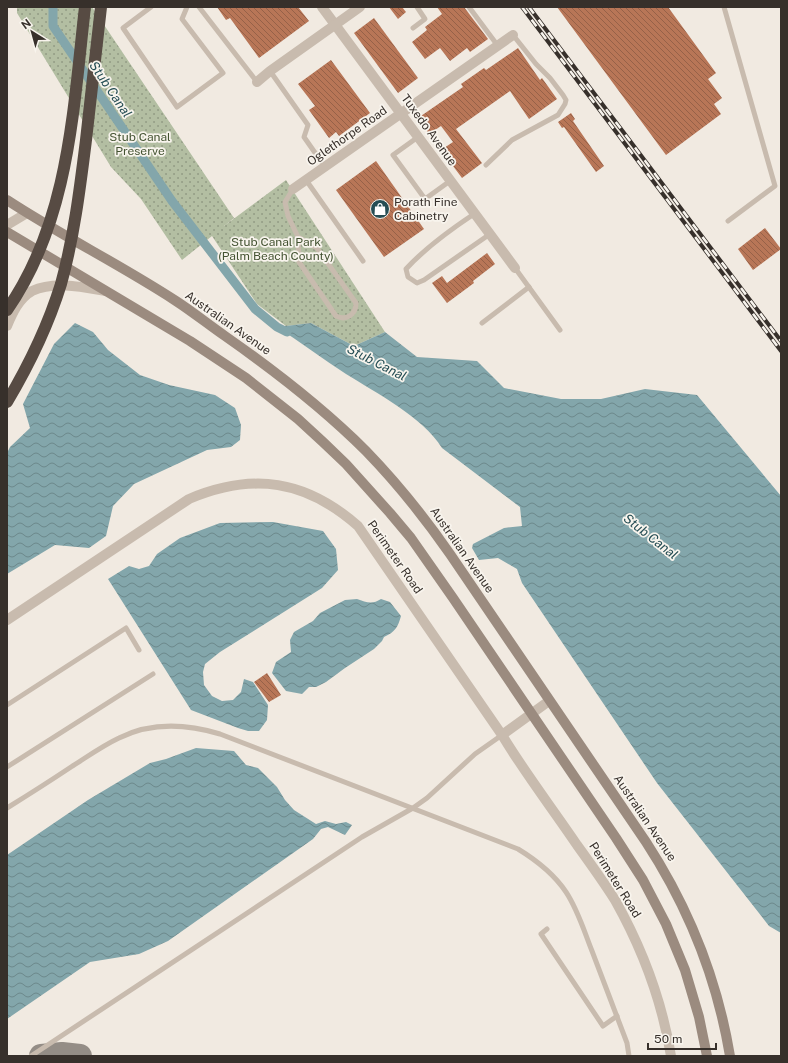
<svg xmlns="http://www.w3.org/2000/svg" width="788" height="1063" font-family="'Public Sans',sans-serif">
  <defs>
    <pattern id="park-dots" width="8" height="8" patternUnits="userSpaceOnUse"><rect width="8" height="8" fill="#b3bea2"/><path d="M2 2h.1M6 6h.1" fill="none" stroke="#929b84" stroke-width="1.8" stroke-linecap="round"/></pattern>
    <pattern id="water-waves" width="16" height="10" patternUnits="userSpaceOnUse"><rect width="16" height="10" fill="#83a6ab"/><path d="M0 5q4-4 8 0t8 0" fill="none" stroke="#6c888b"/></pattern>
    <pattern id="building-back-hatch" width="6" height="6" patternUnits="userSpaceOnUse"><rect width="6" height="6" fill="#b87657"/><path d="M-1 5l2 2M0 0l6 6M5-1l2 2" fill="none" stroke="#966148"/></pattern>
  </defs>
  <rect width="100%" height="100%" fill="#f1eae1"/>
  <polygon fill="url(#park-dots)" points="17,7 92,7 234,218 224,226 286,180 385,332 354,346 311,323 286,326 257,304 212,236 182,260 141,199 111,167 17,13"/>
  <g fill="url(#water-waves)">
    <polygon points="75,323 93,332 108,350 140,375 169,385 215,395 235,408 241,425 240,440 231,447 207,450 134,484 113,506 106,536 89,548 55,545 7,574 7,453 10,447 30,428 23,404 54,344"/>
    <path d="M311,323l43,23 31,-14 32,25 60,4 27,27 57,11h40l44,-10 52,6 84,101v437l-12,-7 -112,-143 -135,-200 -5,-14 -19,-11 -19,2 -7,-12 1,-4 31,-16 18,-2 -2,-19 -78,-59c-19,-31 -66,-55 -96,-74 -23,-15 -46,-32 -69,-47z"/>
    <polygon points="273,522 323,531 336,549 338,570 322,588 220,652 205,664 203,672 204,685 212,696 222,701 233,700 241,692 244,679 253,682 268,705 267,720 259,731 248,731 238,728 191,710 108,579 129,566 139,569 149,566 157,554 180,538 220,523"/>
    <path d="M357,599c9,3 15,6 24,0l9,3 11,14c-3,11 -6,16 -17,21l-2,4 -8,8 -29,19 -19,14 -10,5h-7l-7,7 -16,-3 -14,-18 4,-11 15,-10 -1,-12 4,-8 19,-11 7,-8 25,-13z"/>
    <polygon points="196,748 234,751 246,765 258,768 277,787 285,800 294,810 316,824 325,821 336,824 346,822 352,825 345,835 328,827 321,829 313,839 168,941 139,954 90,962 7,1019 7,855 88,800 150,763 166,759"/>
  </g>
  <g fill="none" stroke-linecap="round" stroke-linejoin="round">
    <polyline stroke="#83a6ab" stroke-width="9" points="53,7 53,26 172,201 255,309 277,327 287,332"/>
    <polyline stroke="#948d86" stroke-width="24" points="41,1056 62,1054 80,1056"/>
  </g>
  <g fill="url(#building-back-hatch)">
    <polygon points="217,7 298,7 309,21 259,58 230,18 226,20"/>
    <polygon points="389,7 402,7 406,12 398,19"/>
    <polygon points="437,7 464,7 488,39 470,52 467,48 450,61 440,48 425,59 412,42 427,30 425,27 442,14"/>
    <polygon points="557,7 668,7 716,73 708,79 722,98 714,104 721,114 666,155"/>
    <polygon points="374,18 418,78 398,93 354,33"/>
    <polygon points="518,48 540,80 542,78 557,99 529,119 510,91 456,129 482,163 462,178 441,150 453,142 441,126 429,134 418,118 463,87 461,84 484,68 486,70"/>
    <polygon points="331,60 370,113 339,136 336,132 329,138 309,110 315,106 298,84"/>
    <polygon points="571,113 575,119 573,121 604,166 596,172 564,127 562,128 558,122"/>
    <polygon points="376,161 424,229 384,257 336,190"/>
    <polygon points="765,228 781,249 753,270 738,249"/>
    <polygon points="487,253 495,264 473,281 474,283 447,303 432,283 442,276 447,283"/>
    <polygon points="267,673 281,695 269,702 254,682"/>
  </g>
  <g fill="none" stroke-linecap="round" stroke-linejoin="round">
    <g stroke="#c8bbae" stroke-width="5">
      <polyline points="151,7 123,28 177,107 223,73 182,19 187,7"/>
      <polyline points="199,7 257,82"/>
      <polyline points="469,7 498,46"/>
      <polyline points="724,7 775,186 728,221"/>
      <polyline points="413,28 425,19 417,7"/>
      <polyline points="270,71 308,125 304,137 325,167"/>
      <polyline points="418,137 393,155 425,199 450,181"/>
      <polyline points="486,165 512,140 558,115 565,104 566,100 563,95 550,78 536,64 513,35"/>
      <polyline points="306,180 363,261"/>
      <path d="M293,189l-8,13 3,14 10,21 19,11 39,55c0,12 -10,18 -20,13l-37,-54 -1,-25"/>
      <path d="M474,214c-24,16 -48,33 -68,55l2,8 9,6 7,-3 66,-46"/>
      <polyline points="515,268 560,330"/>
      <polyline points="482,323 529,287"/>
      <polyline points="7,705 126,628 139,650"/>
      <polyline points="7,767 153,674"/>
      <path d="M7,808c21,-13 43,-27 64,-41 16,-10 31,-21 48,-29 32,-16 68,-14 101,-4l298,115c18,11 36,25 48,43 12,18 18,39 26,59 12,31 23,61 35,92l2,13"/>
      <polyline points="547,929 541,934 603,1026 617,1016"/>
      <polyline points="31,1056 362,837 413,808 427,798 475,754 502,735"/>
    </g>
    <g stroke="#c8bbae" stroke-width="10">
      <polyline points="322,7 515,268"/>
      <polyline points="257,82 270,71 360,7"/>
      <polyline points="293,189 513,35"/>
      <path d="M502,735c23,38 50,73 75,110 13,18 26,36 38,55 27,48 47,101 56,156"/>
    </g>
    <g stroke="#c8bbae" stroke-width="10">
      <polyline points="7,225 27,213"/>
      <path d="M7,326c5,-12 12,-28 25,-35 22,-10 50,-4 73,0"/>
      <path d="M7,620l182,-121c64,-27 117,-19 169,27l144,209 47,-34"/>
    </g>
    <g stroke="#9b8b7f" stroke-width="10">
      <path d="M7,200c55,36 114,65 169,101 17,11 33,24 49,35 50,35 98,72 141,115 31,32 59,67 84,103l196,288c43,66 71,136 84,214"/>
      <polyline points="7,232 190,341 246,378 298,419 323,442 346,464 390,513 411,538 453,598 616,838 643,880 666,924 685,970 699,1017 707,1056"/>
    </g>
    <g stroke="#37302b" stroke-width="4">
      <g id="rail">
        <polyline points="522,7 781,351"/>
        <polyline points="529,7 781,341"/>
      </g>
    </g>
    <use href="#rail" stroke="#f8f4ed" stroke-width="2.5" stroke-dasharray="8" stroke-linecap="butt"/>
    <g stroke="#574b43" stroke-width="12">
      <path d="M7,310c62,-89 66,-199 78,-303"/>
      <path d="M7,402c22,-37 41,-76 54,-118 13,-47 19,-96 25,-144 5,-44 10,-89 15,-133"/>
    </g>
  </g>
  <defs>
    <g id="shop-disc" transform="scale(1)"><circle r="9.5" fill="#254d54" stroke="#f8f4ed"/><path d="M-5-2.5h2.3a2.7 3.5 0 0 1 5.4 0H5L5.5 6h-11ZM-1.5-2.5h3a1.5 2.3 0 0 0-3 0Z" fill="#fff"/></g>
  </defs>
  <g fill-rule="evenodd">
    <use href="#shop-disc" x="380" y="209"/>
  </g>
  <g text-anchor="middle" stroke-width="3.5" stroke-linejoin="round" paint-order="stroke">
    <g font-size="12" fill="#37302b" stroke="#f8f4ed">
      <text transform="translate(429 130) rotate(54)" y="4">Tuxedo Avenue</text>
      <text transform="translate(347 136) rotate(-35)" y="4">Oglethorpe Road</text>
      <text transform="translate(228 323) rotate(35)" y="4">Australian Avenue</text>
      <text transform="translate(462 550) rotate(55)" y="4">Australian Avenue</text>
      <text transform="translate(395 557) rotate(55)" y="4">Perimeter Road</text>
      <text transform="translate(645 818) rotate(56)" y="4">Australian Avenue</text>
      <text transform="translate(615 880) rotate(58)" y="4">Perimeter Road</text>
    </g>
    <g font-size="12" fill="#445332" stroke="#f8f4ed">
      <text x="140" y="141">Stub Canal<tspan x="140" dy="14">Preserve</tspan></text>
      <text x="276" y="246">Stub Canal Park<tspan x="276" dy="14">(Palm Beach County)</tspan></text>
    </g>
    <g font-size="12" fill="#37302b" stroke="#f8f4ed" text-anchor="start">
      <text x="394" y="206">Porath Fine<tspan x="394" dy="14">Cabinetry</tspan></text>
    </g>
    <g font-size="13" font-style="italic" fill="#254d54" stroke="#f8f4ed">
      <text transform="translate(111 89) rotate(56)" y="5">Stub Canal</text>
      <text transform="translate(377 362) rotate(27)" y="5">Stub Canal</text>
      <text transform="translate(651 536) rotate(38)" y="5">Stub Canal</text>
    </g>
  </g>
  <rect width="788" height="1063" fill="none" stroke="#37302b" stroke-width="16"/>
  <g transform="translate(32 32) rotate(323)" stroke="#f8f4ed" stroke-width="3" paint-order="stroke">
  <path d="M0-3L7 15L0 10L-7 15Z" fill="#37302b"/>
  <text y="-6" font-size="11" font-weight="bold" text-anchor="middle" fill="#37302b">N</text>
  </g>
  <path d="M648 1043v6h68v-6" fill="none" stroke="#37302b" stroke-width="2"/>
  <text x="654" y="1043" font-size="12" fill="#37302b" stroke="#f8f4ed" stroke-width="3" paint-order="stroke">50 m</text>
</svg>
